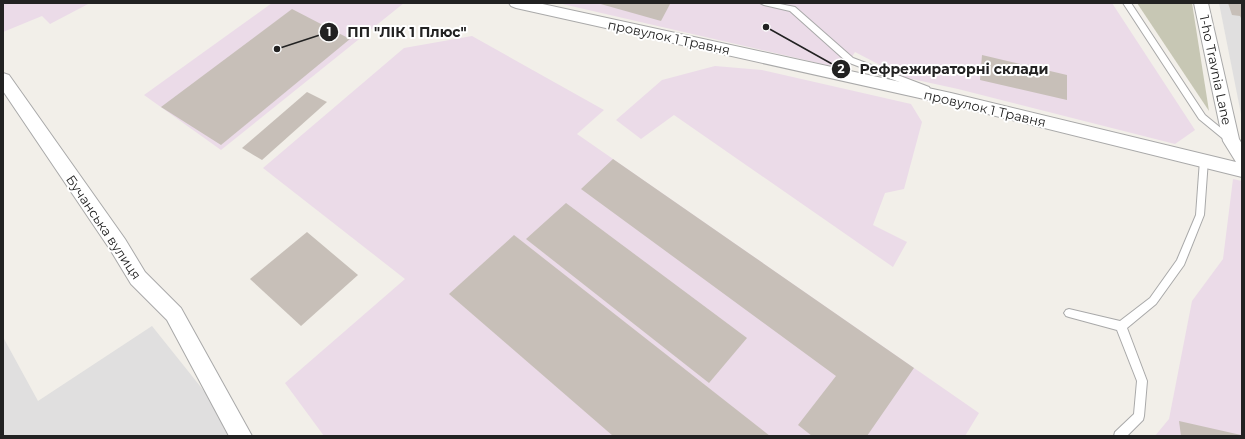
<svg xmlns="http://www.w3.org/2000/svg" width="1245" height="439" font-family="Montserrat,sans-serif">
  <rect width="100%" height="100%" fill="#f2efe9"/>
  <g fill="#e0dfdf">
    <polygon points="1219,3 1242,3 1242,119"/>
    <polygon points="152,326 240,436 3,436 3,337 38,401"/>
  </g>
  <g fill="#ebdbe8">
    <polygon points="3,3 90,3 50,24 42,16 3,32"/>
    <polygon points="272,3 404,3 221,150 144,95"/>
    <polygon points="558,3 1112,3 1195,130 1175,144 958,89 903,77 855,52 844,69"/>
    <polygon points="472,36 604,110 577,134 979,413 965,436 324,436 285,383 405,279 263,168 404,48"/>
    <polygon points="715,66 762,70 911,104 922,122 904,189 885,193 873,225 907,242 893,267 674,115 641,139 616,120 662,80"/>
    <polygon points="1233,179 1242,181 1242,436 1155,436 1169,419 1192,301 1223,259"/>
  </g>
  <polygon fill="#c7c7b4" points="1137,3 1192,3 1209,111"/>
  <g fill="#c7bfb8">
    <polygon points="597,3 670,3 670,4 661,21"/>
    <polygon points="1228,3 1242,3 1242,20 1240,16 1232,15"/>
    <polygon points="292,9 350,39 221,145 161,107"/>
    <polygon points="982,55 1067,75 1067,100 980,80"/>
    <polygon points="307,92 327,102 262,160 242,148"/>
    <polygon points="613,159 914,368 867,436 812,436 798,425 836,376 581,189"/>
    <polygon points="566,203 747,338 709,383 526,239"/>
    <polygon points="307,232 358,275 301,326 250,279"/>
    <polygon points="514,235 770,436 613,436 449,294"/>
    <polygon points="1179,421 1241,435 1241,436 1181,436"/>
  </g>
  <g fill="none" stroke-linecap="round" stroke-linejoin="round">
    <g stroke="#a9a9a9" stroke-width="2">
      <g id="lane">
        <polygon points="760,3 775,3 795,7 853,58 929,87 930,89 929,91 923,91 847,62 790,11 764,5"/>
        <polygon points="1123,3 1131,3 1205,115 1233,138 1234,140 1233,142 1227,142 1199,119"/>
        <polygon points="1204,157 1208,160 1204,215 1184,265 1156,304 1127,328 1147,381 1144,416 1143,420 1127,436 1114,436 1115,432 1134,414 1137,381 1117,330 1069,317 1066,316 1064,313 1066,310 1069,309 1120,321 1150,298 1177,260 1196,215 1200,160"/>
      </g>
    </g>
    <g stroke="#a9a9a9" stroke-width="2">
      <g id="street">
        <polygon points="509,3 538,3 951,93 1236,162 1223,141 1194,3 1208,3 1239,139 1242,144 1242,177 951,105 516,8 511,6"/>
        <polygon points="3,73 9,75 125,239 145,272 181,308 252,436 229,436 167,320 131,284 111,251 3,91"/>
      </g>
    </g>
    <use href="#lane" fill="#fff" fill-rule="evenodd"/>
    <use href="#street" fill="#fff" fill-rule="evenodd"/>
  </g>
  <g text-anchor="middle" stroke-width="4" stroke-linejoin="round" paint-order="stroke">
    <g font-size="13" fill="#222" stroke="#fff">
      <text transform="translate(669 37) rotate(12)" y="5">провулок 1 Травня</text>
      <text transform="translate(1216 70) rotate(78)" y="5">1-ho Travnia Lane</text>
      <text transform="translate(985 108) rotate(13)" y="5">провулок 1 Травня</text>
      <text transform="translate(104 227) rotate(56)" y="5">Бучанська вулиця</text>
    </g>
  </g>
  <path fill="none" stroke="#222" stroke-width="1.5" d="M277 49L329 32M766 27L841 69"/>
  <g fill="#222" stroke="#fff" stroke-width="1.5">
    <circle cx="277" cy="49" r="4"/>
    <circle cx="766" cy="27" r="4"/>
    <circle cx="329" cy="32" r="10"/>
    <circle cx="841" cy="69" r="10"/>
  </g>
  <g font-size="12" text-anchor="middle" font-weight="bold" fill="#fff">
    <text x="329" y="36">1</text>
    <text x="841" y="73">2</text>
  </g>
  <g font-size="14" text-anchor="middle" font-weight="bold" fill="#222" stroke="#fff" stroke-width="4" stroke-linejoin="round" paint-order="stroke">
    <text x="407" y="37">ПП "ЛІК 1 Плюс"</text>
    <text x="954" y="74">Рефрежираторні склади</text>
  </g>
  <rect width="1245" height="439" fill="none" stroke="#222222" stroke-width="8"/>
</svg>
